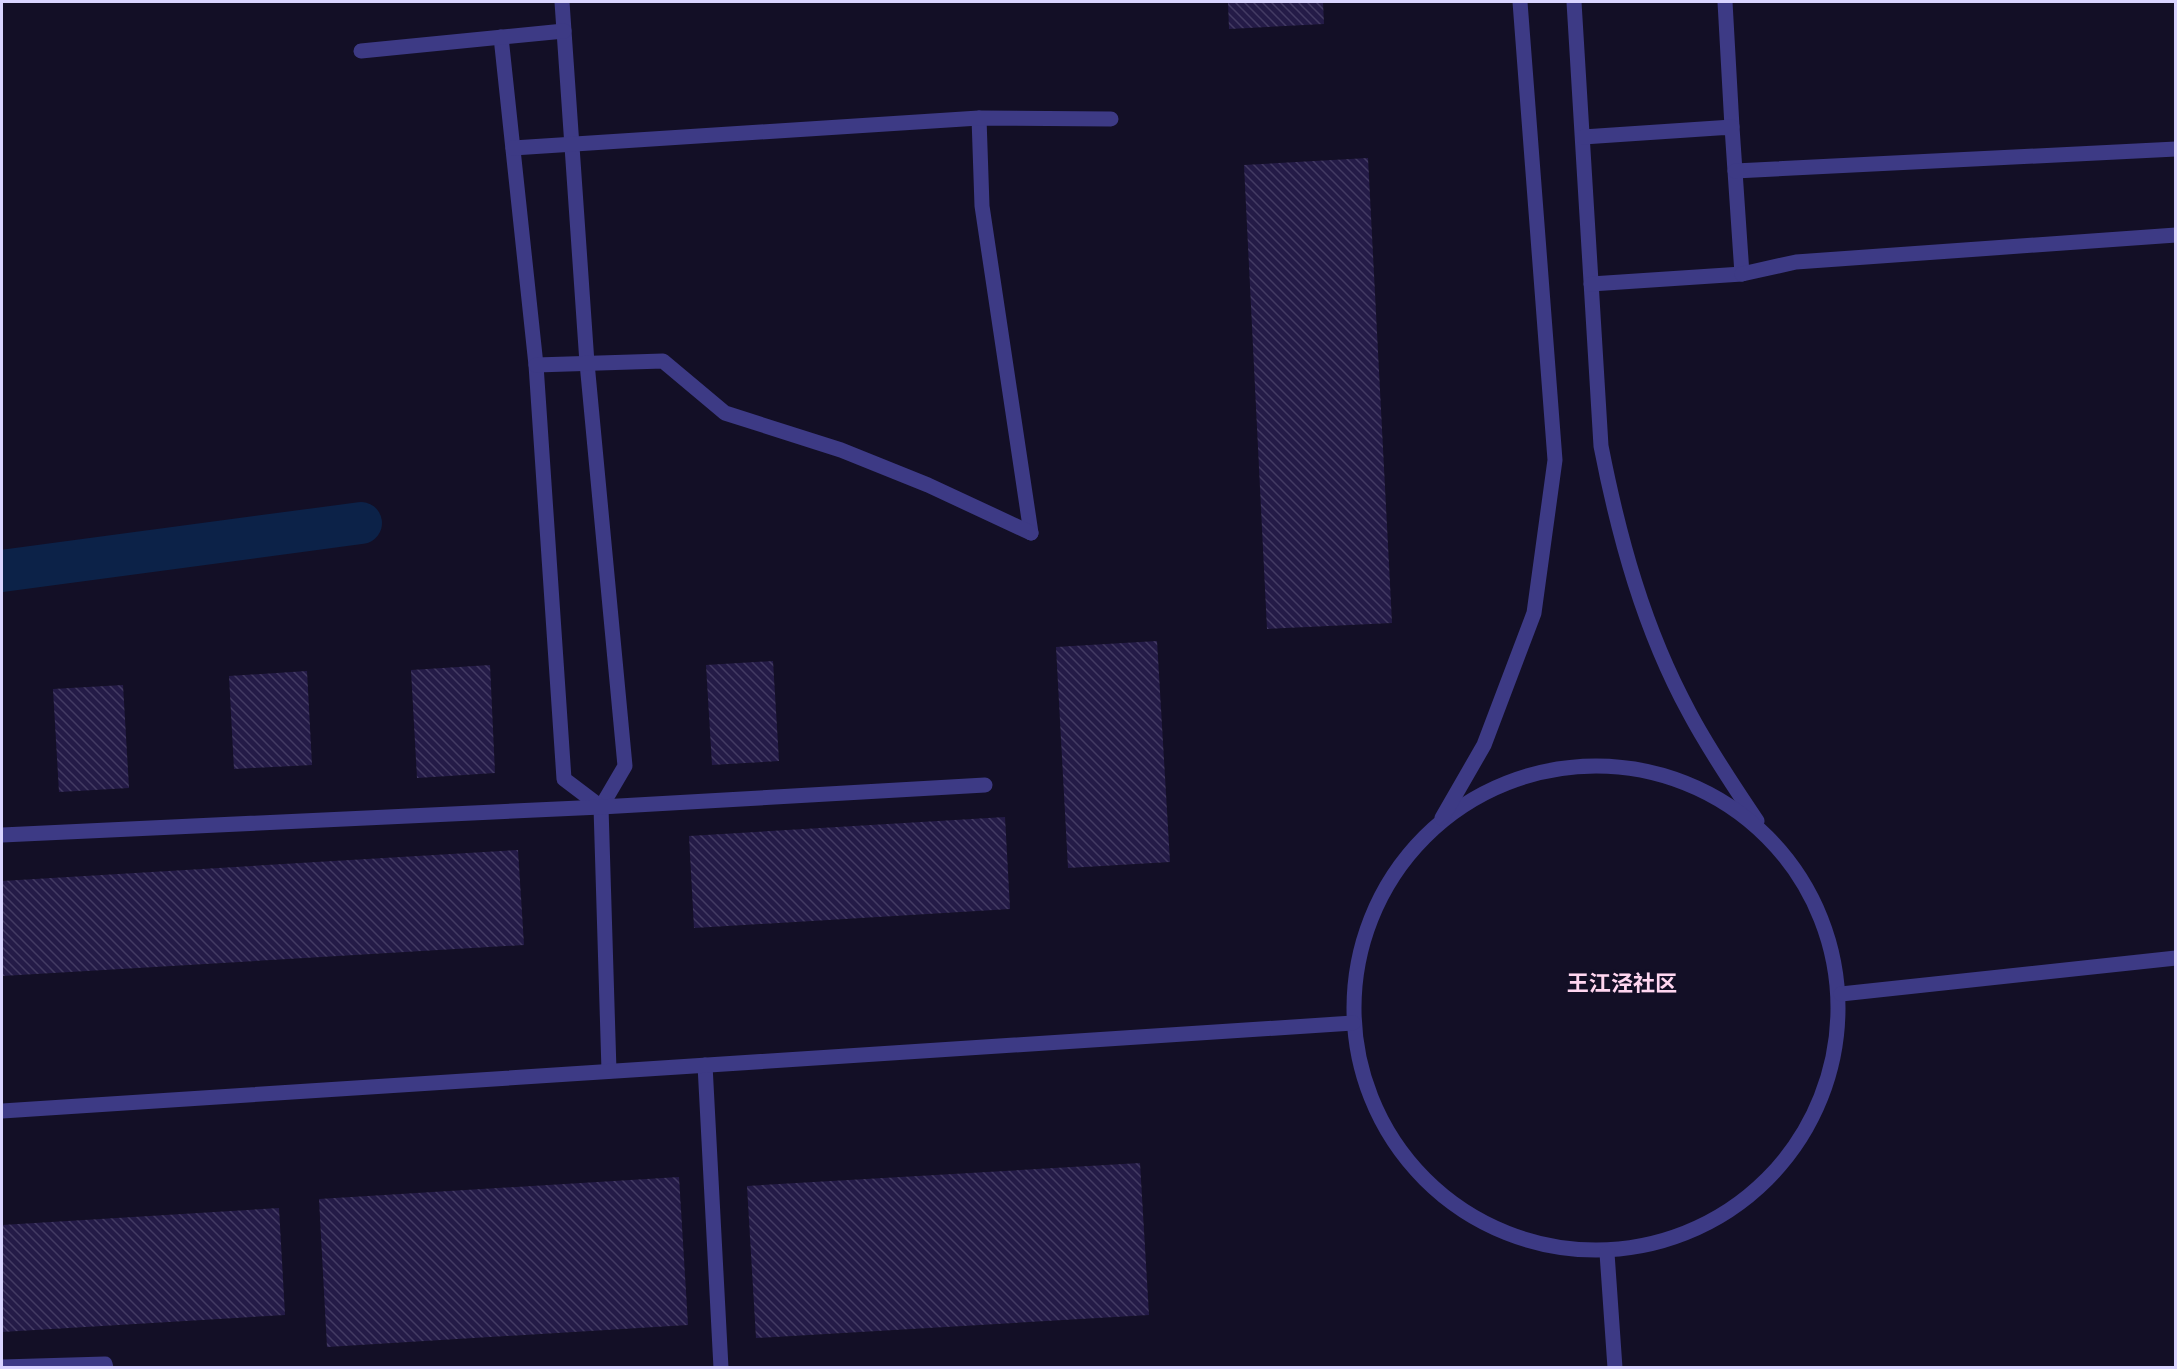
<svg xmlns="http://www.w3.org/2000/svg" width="2177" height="1369" font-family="Manrope,'Noto Sans SC',sans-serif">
  <defs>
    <pattern id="building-back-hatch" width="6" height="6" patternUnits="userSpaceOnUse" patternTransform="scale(1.5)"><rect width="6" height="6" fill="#241b47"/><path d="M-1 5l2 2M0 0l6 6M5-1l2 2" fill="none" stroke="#433b63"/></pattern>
  </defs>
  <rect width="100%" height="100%" fill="#130f26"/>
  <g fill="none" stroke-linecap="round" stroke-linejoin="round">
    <polyline stroke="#0c2248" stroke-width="42" points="2,571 361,523"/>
  </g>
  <g fill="url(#building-back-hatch)">
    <polygon points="1228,2 1323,2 1324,24 1229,29"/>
    <polygon points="1368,158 1392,623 1267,629 1244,165"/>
    <polygon points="1157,641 1170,862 1068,868 1056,647"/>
    <polygon points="773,661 779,761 712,765 706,665"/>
    <polygon points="490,665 495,773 417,778 411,670"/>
    <polygon points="307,671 312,765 234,769 229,676"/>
    <polygon points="123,685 129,788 59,792 53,689"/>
    <polygon points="1005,817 1010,909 694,928 689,836"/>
    <polygon points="518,850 524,945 2,976 2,881"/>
    <polygon points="1140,1163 1149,1315 756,1338 747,1186"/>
    <polygon points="679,1177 688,1325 327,1347 319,1199"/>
    <polygon points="279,1208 285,1315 2,1332 2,1225"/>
  </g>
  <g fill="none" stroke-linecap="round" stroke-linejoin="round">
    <g stroke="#3d3a85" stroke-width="15">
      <polyline points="562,2 587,363 625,766 601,807 609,1071"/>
      <path d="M1574,2l27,444c18,92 43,183 88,266 20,38 44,73 68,109"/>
      <polyline points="1725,2 1732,127"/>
      <polyline points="501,37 536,365 564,779 601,807"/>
      <polyline points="361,51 564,31"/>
      <polyline points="979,118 982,206 1031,533"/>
      <polyline points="1583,137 1732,127 1742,274 1591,284"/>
      <polyline points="513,148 979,118 1111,119"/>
      <polyline points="1735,171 2176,149"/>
      <polyline points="1742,274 1796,262 2176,235"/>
      <polyline points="536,365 663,361 725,413 841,450 928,485 1031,533"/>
      <circle cx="1596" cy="1008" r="242"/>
      <polyline points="1442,818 1484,745 1534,613 1555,460 1520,2"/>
      <polyline points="2,835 601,807 985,785"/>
      <polyline points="1841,994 2176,958"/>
      <polyline points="705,1065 721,1368"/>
      <polyline points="2,1111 1353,1023"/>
      <polyline points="1607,1253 1615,1368"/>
      <polyline points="2,1367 105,1364 106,1368"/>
    </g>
  </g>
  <g text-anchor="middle" stroke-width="6" stroke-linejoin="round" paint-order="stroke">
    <g font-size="22" font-weight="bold" fill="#ffd6f0" stroke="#130f26">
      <text x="1622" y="991">王江泾社区</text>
    </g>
  </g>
  <rect width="2177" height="1369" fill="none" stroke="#d9d4ff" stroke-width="6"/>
</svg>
